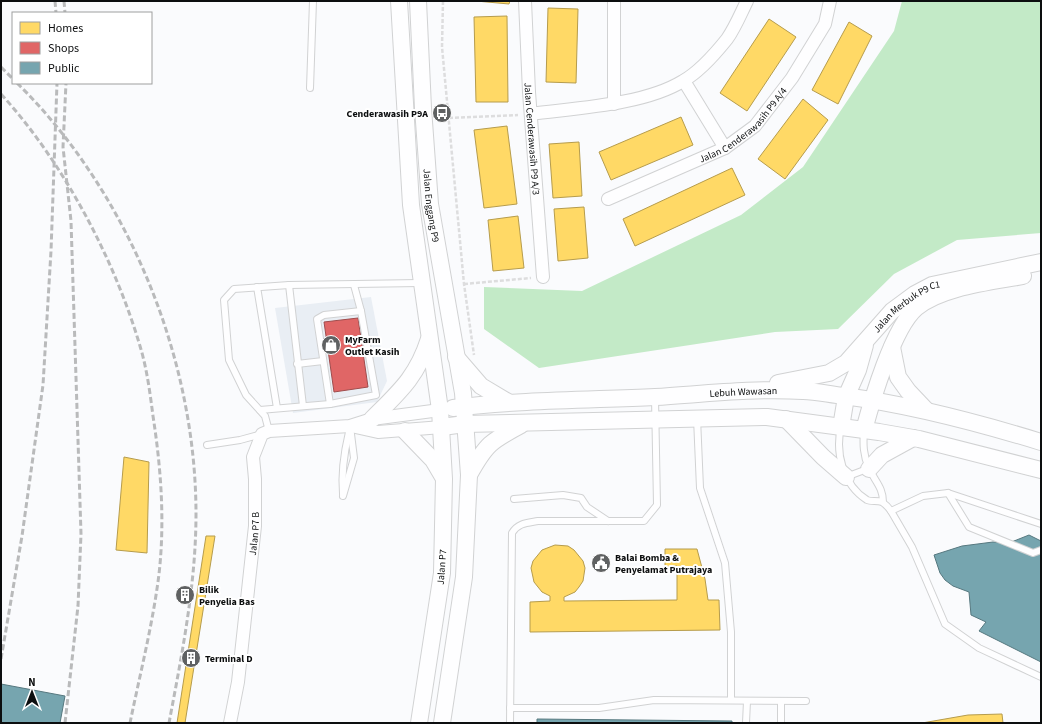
<svg xmlns="http://www.w3.org/2000/svg" width="1042" height="724" font-family="'Source Sans 3',sans-serif">
  <rect width="100%" height="100%" fill="#fafbfd"/>
  <polygon fill="#e9eef4" points="371,297 387,381 377,402 293,413 275,308"/>
  <polygon fill="#c3eac7" points="902,1 1041,1 1041,233 957,240 894,274 838,329 775,332 539,368 484,329 484,287 582,291 741,215 803,167 894,31"/>
  <g fill="#ffd966" stroke="#b69c4c">
    <polygon points="476,1 510,1 509,4"/>
    <polygon points="548,8 578,9 576,83 546,82"/>
    <polygon points="507,16 508,102 476,102 474,17"/>
    <polygon points="769,19 796,37 747,111 720,93"/>
    <polygon points="849,22 872,36 838,104 812,90"/>
    <polygon points="803,99 828,120 785,179 758,159"/>
    <polygon points="681,117 693,145 611,180 599,152"/>
    <polygon points="507,126 517,204 484,208 474,130"/>
    <polygon points="579,142 582,196 553,198 549,144"/>
    <polygon points="732,168 745,195 635,246 623,219"/>
    <polygon points="584,207 588,258 558,261 554,209"/>
    <polygon points="518,216 524,268 493,271 488,220"/>
    <polygon points="124,457 149,462 147,553 116,550"/>
    <polygon points="206,536 215,536 185,723 177,723"/>
    <polygon points="555,545 568,546 574,550 583,561 585,568 583,581 579,587 575,592 564,597 564,601 677,600 677,566 665,567 665,549 697,549 705,579 708,600 719,600 720,630 530,632 530,602 550,601 550,596 542,592 534,582 531,568 533,561 542,550"/>
    <polygon points="183,592 188,593 187,598 182,598"/>
    <polygon points="1002,714 1003,723 922,723 968,715"/>
  </g>
  <polygon fill="#e06666" stroke="#a04c4c" points="358,318 368,387 334,392 324,322"/>
  <g fill="#76a5af" stroke="#56787f">
    <polygon points="1029,535 1041,541 1041,662 979,631 986,622 971,615 969,592 953,586 945,580 940,573 934,555 962,546 993,542 1009,543"/>
    <polygon points="1,684 65,696 60,723 1,723"/>
    <polygon points="537,719 732,721 732,723 537,723"/>
  </g>
  <g fill="none" stroke-linecap="round" stroke-linejoin="round">
    <g stroke="#d1d2d3" stroke-width="8">
      <g id="lane">
        <polyline points="310,88 313,1"/>
        <polyline points="289,285 303,406"/>
        <polyline points="257,287 277,408"/>
        <polyline points="297,364 323,361"/>
        <polyline points="330,404 317,319 324,315 361,311"/>
        <polyline points="260,410 330,404 376,395 361,311 354,285"/>
        <polyline points="697,418 700,488 725,563 731,632 731,700"/>
        <path d="M841,427c-6,26 2,58 26,73 4,2 10,0 15,2 3,2 7,6 9,9"/>
        <path d="M864,430c-1,14 -1,25 5,38 6,14 14,19 14,34"/>
        <polyline points="269,431 265,416 246,395 229,360 224,300 234,289 289,285 420,283"/>
        <polyline points="207,445 240,440 262,434"/>
        <polyline points="846,477 867,469"/>
        <polyline points="948,493 969,527 1033,553 1041,550"/>
        <path d="M343,494c-2,-22 1,-41 6,-62"/>
        <polyline points="343,496 354,458 350,426"/>
        <polyline points="514,499 563,495 581,498 587,507 608,521"/>
        <polyline points="1041,524 948,493 923,496 891,511 912,547 945,624 979,648 1041,677"/>
        <polyline points="510,708 599,708 654,700 806,701"/>
        <path d="M510,723l2,-190c6,-10 15,-10 26,-12h106l13,-16 -2,-107"/>
        <polyline points="746,723 747,701"/>
        <polyline points="781,723 781,701"/>
      </g>
    </g>
    <g stroke="#d1d2d3" stroke-width="14">
      <g id="street">
        <path id="s1" d="M525,1l4,91 14,185"/>
        <polyline points="684,81 725,148"/>
        <polyline points="614,104 614,1"/>
        <path d="M531,114c45,-6 113,-9 152,-33 16,-9 32,-27 44,-42 8,-11 14,-26 20,-38"/>
        <path id="s2" d="M608,199l117,-51 30,-22 37,-48 33,-54 5,-23"/>
        <polyline points="351,426 378,432 442,427"/>
        <path id="s3" d="M230,723l8,-41 17,-156v-47l-2,-22 9,-23 7,-3 81,-5 22,-7 68,-9"/>
      </g>
    </g>
    <g stroke="#d1d2d3" stroke-width="18">
      <g id="secondary">
        <polyline points="399,1 411,205 440,410 444,479 442,573 419,723"/>
        <path id="s4" d="M418,1l5,107 7,96 33,189 6,82 -5,102 -22,146"/>
        <polyline points="892,347 898,377 908,391 926,410"/>
        <polyline points="456,357 481,386 508,402"/>
        <path id="s5" d="M778,383l51,-10 17,-10 46,-52 23,-17 17,-9 109,-23"/>
        <path id="s6" d="M453,408c67,-8 135,-8 202,-11 49,-3 99,-9 148,-6 14,0 28,4 41,5 68,9 132,26 197,46"/>
        <path d="M372,419c27,-27 45,-42 57,-80"/>
        <polyline points="786,419 823,457 846,477"/>
        <polyline points="442,427 465,424 767,417 879,432 919,439 1041,470"/>
        <polyline points="841,427 846,397 858,370 865,345"/>
        <path d="M864,430c8,-30 29,-102 52,-122 25,-21 75,-26 107,-32"/>
        <polyline points="405,431 433,460 443,477"/>
        <polyline points="869,469 882,455 913,438"/>
        <path d="M469,475c17,-31 22,-34 52,-50"/>
      </g>
    </g>
    <g stroke="#ddddde" stroke-width="2.5" stroke-dasharray="4 2" stroke-linecap="butt">
      <polyline points="443,1 442,47 447,101 464,284 474,355"/>
      <polyline points="449,118 518,115"/>
      <polyline points="464,284 531,278"/>
    </g>
    <use href="#lane" stroke="#fefeff" stroke-width="6"/>
    <use href="#street" stroke="#fefeff" stroke-width="12"/>
    <use href="#secondary" stroke="#fefeff" stroke-width="16"/>
    <g stroke="#b9babb" stroke-width="3" stroke-dasharray="6 3" stroke-linecap="butt">
      <polyline points="55,1 56,13"/>
      <polyline points="64,1 65,13"/>
      <polyline points="1,67 13,79"/>
      <path d="M17,83c111,109 179,275 179,431 0,70 -14,140 -27,209"/>
      <path d="M1,94c62,68 113,164 139,252 7,23 10,47 13,70 8,52 12,105 6,158 -6,49 -19,100 -29,149"/>
      <polyline points="1,659 22,536 43,385 51,251 57,83"/>
      <polyline points="65,723 78,606 81,534 71,221 63,147 66,83"/>
    </g>
  </g>
  <defs>
    <g id="bus-disc" transform="scale(1)"><circle r="9.5" fill="#5f6162" stroke="#fff"/><path d="M-5-6H5V4H4V6H2V4H-2V6H-4V4H-5ZM-3.5-4V0h7V-4ZM-3.5 1.2v1.5H-2V1.2ZM2 1.2v1.5H3.5V1.2Z" fill="#fff"/></g>
    <g id="shop-disc" transform="scale(1)"><circle r="9.5" fill="#5f6162" stroke="#fff"/><path d="M-5-2.5h2.3a2.7 3.5 0 0 1 5.4 0H5L5.5 6h-11ZM-1.5-2.5h3a1.5 2.3 0 0 0-3 0Z" fill="#fff"/></g>
    <g id="civic-disc" transform="scale(1)"><circle r="9.5" fill="#5f6162" stroke="#fff"/><path d="M-.6-6.5H3V-4.5H.6V-3L4-1V1h2V6H-6V1h2V-1L-.6-3ZM-1.2 2.5V6h2.4V2.5Z" fill="#fff"/></g>
    <g id="building-disc" transform="scale(1)"><circle r="9.5" fill="#5f6162" stroke="#fff"/><path d="M-4-6H4V6H1V3H-1V6H-4ZM-2.5-4.3h1.7v1.8h-1.7ZM.8-4.3h1.7v1.8H.8ZM-2.5-1h1.7V.8h-1.7ZM.8-1h1.7V.8H.8Z" fill="#fff"/></g>
  </defs>
  <g fill-rule="evenodd">
    <use href="#bus-disc" x="442" y="113"/>
    <use href="#shop-disc" x="331" y="345"/>
    <use href="#civic-disc" x="601" y="563"/>
    <use href="#building-disc" x="185" y="595"/>
    <use href="#building-disc" x="191" y="658"/>
  </g>
  <g text-anchor="middle" stroke-width="4" stroke-linejoin="round" paint-order="stroke">
    <g font-size="10" font-weight="bold" fill="#0c0e0f" stroke="#fff" text-anchor="start">
      <text x="428" y="117" text-anchor="end">Cenderawasih P9A</text>
      <text x="345" y="343">MyFarm<tspan x="345" dy="12">Outlet Kasih</tspan></text>
      <text x="615" y="561">Balai Bomba &amp;<tspan x="615" dy="12">Penyelamat Putrajaya</tspan></text>
      <text x="199" y="593">Bilik<tspan x="199" dy="12">Penyelia Bas</tspan></text>
      <text x="205" y="662">Terminal D</text>
    </g>
    <g font-size="10" fill="#0c0e0f" stroke="#fff">
      <text dy="4" stroke="none"><textPath href="#s2" startOffset="156">Jalan Cenderawasih P9 A/4</textPath></text>
      <text dy="4" stroke="none"><textPath href="#s1" startOffset="138">Jalan Cenderawasih P9 A/3</textPath></text>
      <text dy="4" stroke="none"><textPath href="#s4" startOffset="205">Jalan Enggang P9</textPath></text>
      <text dy="4" stroke="none"><textPath href="#s5" startOffset="156">Jalan Merbuk P9 C1</textPath></text>
      <text dy="4" stroke="none"><textPath href="#s6" startOffset="291">Lebuh Wawasan</textPath></text>
      <text dy="4" stroke="none"><textPath href="#s3" startOffset="191">Jalan P7 B</textPath></text>
      <text transform="translate(441 567) rotate(-86)" y="4">Jalan P7</text>
    </g>
  </g>
  <rect width="1042" height="724" fill="none" stroke="#0c0e0f" stroke-width="4"/>
  <rect x="12" y="12" width="140" height="72" fill="#ffffff" stroke="#9e9f9f"/>
  <rect x="20" y="22" width="20" height="12" fill="#ffd966" stroke="#9e9f9f"/>
  <text x="48" y="32" font-size="12" fill="#0c0e0f">Homes</text>
  <rect x="20" y="42" width="20" height="12" fill="#e06666" stroke="#9e9f9f"/>
  <text x="48" y="52" font-size="12" fill="#0c0e0f">Shops</text>
  <rect x="20" y="62" width="20" height="12" fill="#76a5af" stroke="#9e9f9f"/>
  <text x="48" y="72" font-size="12" fill="#0c0e0f">Public</text>
  <g transform="translate(32 692)" stroke="#ffffff" stroke-width="3" paint-order="stroke">
  <path d="M0-3L7 15L0 10L-7 15Z" fill="#0c0e0f"/>
  <text y="-6" font-size="11" font-weight="bold" text-anchor="middle" fill="#0c0e0f">N</text>
  </g>
</svg>
